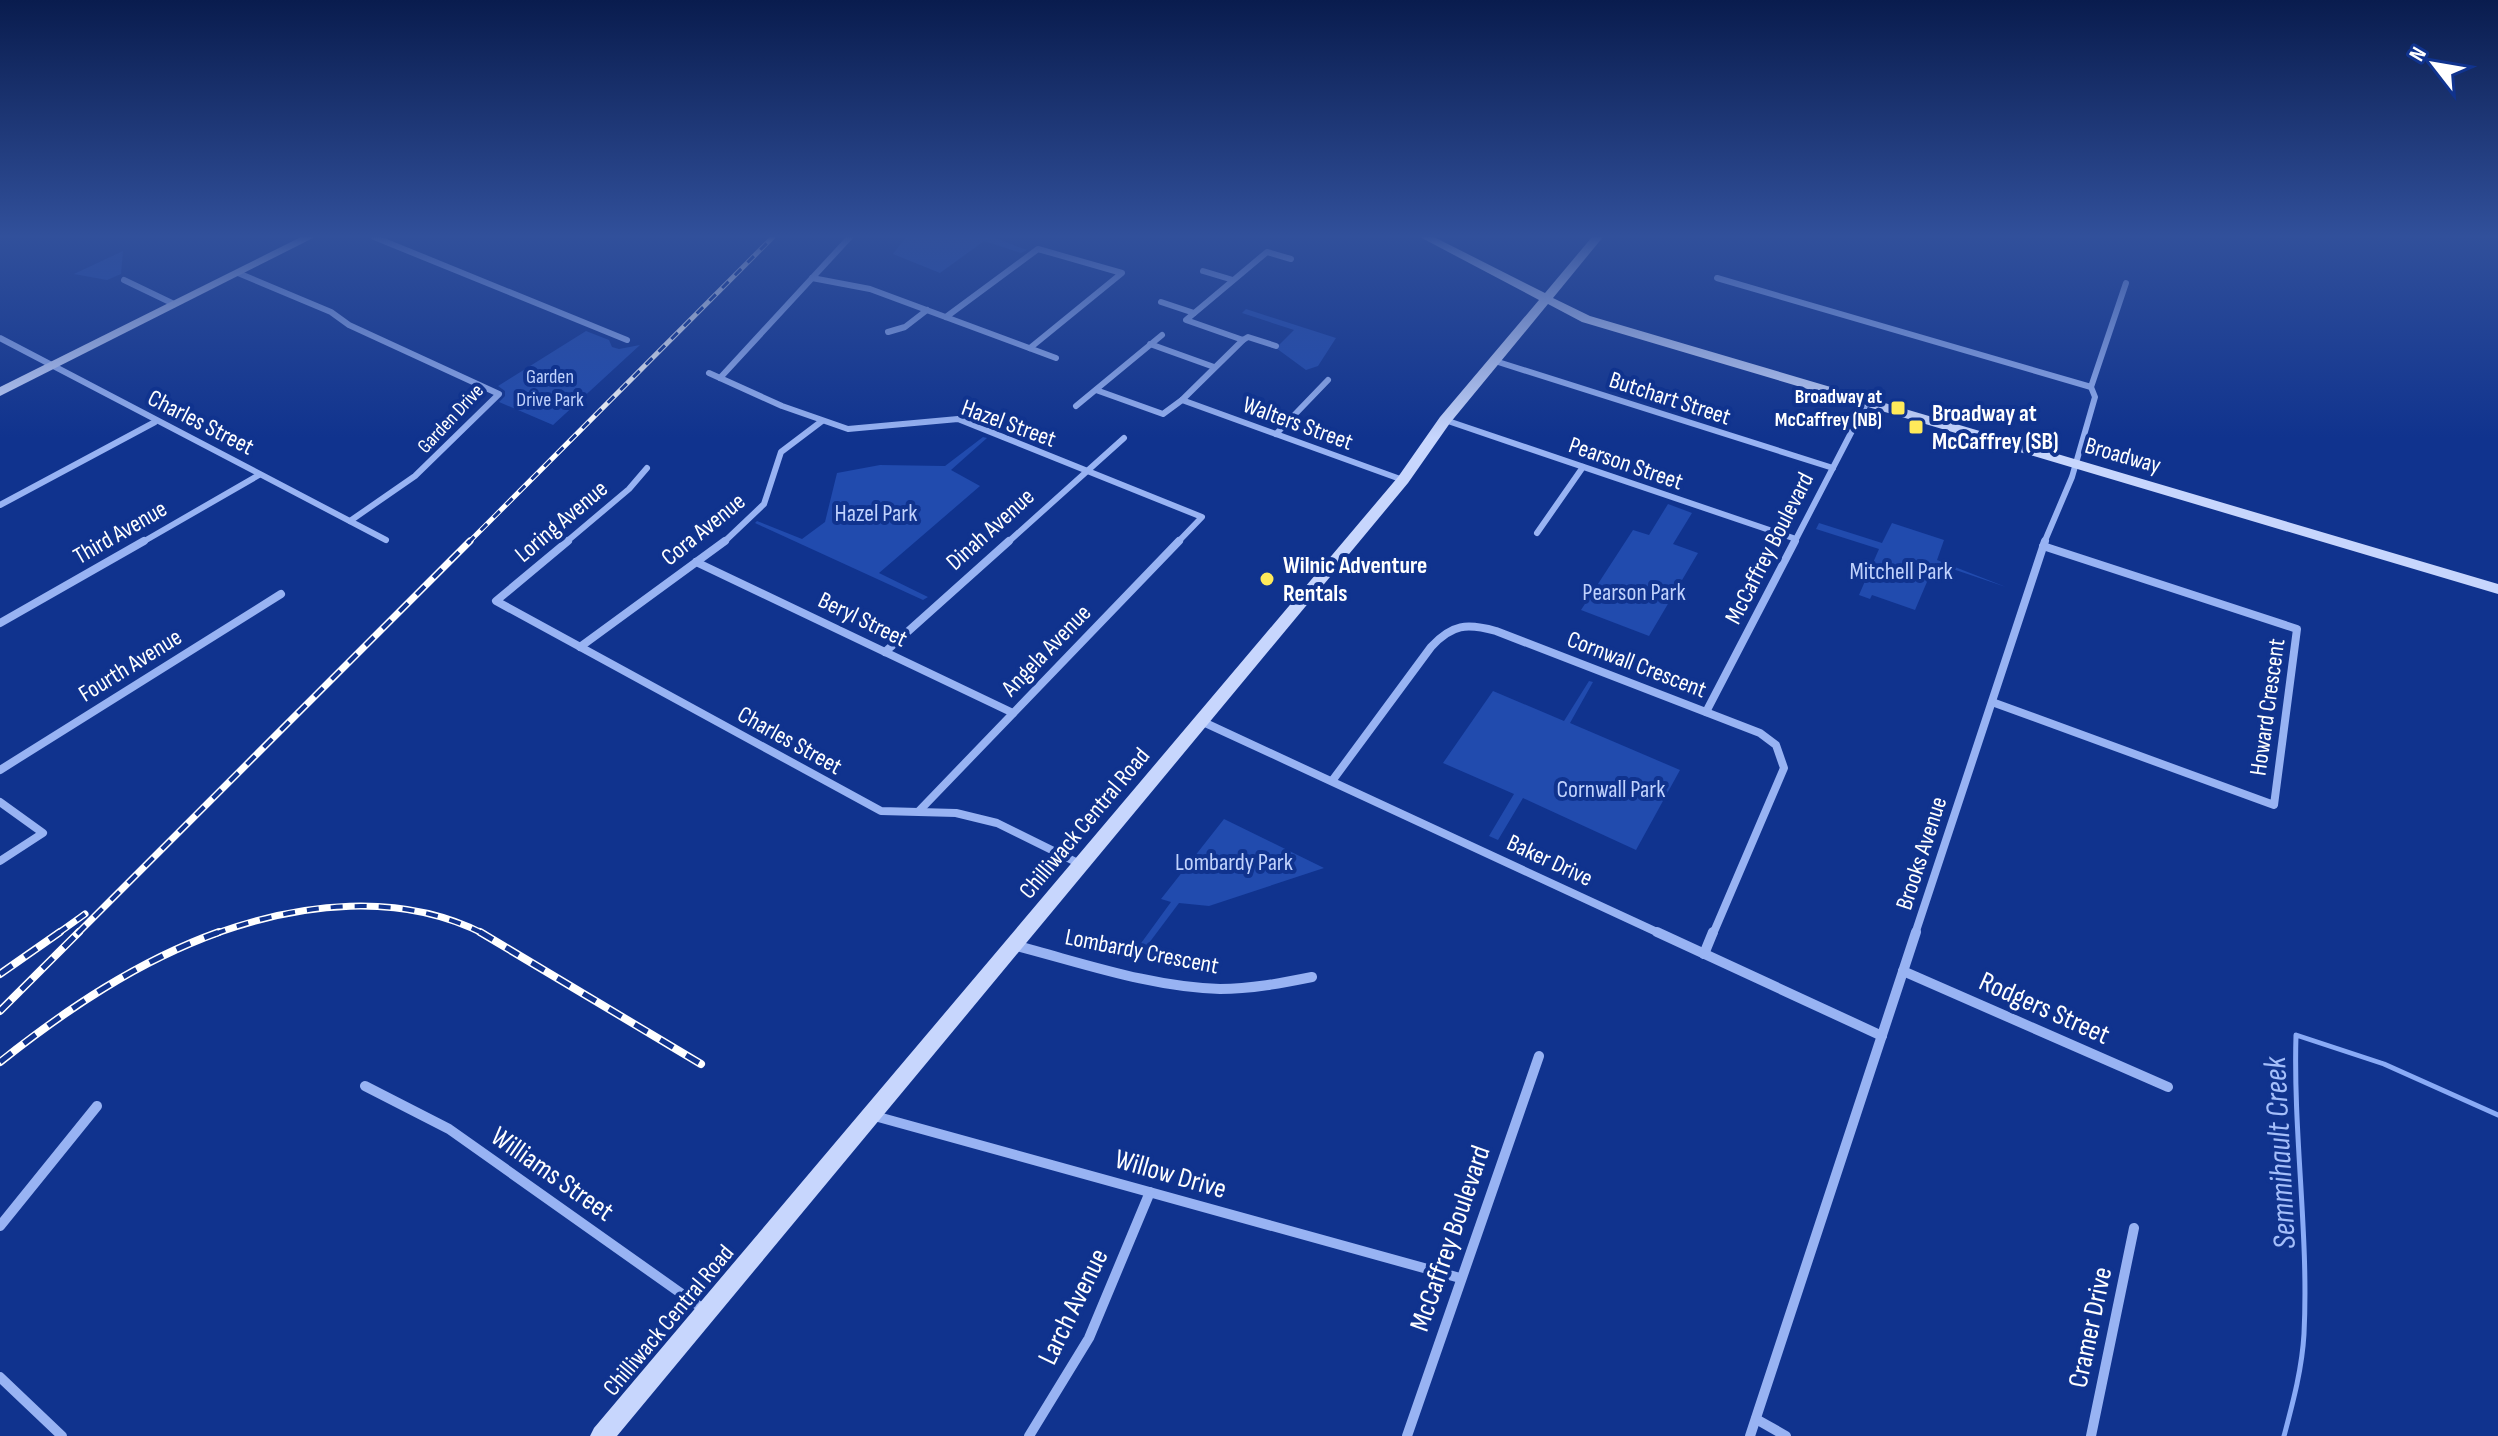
<svg xmlns="http://www.w3.org/2000/svg" width="2498" height="1436" font-family="'Sofia Sans Condensed',sans-serif">
  <rect width="100%" height="100%" fill="#10338e"/>
  <g fill="#214bae">
    <polygon points="906,237 992,237 1027,250 1021,253 984,241 940,273 893,254"/>
    <polygon points="123,251 121,274 107,280 74,274"/>
    <polygon points="1246,309 1336,338 1318,366 1306,370 1276,348 1294,330 1242,313"/>
    <polygon points="586,331 609,340 612,347 619,349 640,345 553,425 499,402 505,396 505,391 498,386"/>
    <polygon points="983,437 987,438 951,470 980,486 879,573 928,597 923,600 755,523 757,521 802,539 825,522 837,473 880,465 945,466"/>
    <polygon points="1668,504 1692,513 1673,544 1698,553 1649,636 1581,610 1633,530 1649,535"/>
    <polygon points="1819,523 1882,543 1892,523 1944,540 1937,560 2006,587 1935,563 1915,610 1872,595 1870,599 1859,595 1879,549 1816,529"/>
    <polygon points="1589,681 1593,682 1570,723 1680,770 1636,850 1523,798 1498,840 1489,836 1514,794 1443,763 1493,691 1564,721"/>
    <polygon points="1224,819 1324,868 1209,906 1179,903 1146,947 1139,946 1171,902 1161,899"/>
  </g>
  <g fill="none" stroke-linecap="round" stroke-linejoin="round">
    <path stroke="#8aabf6" stroke-width="5" d="M2284,1436c9,-34 18,-67 20,-102 5,-100 -11,-199 -8,-299l88,29 114,51"/>
    <g stroke="#98b3f3" stroke-width="6">
      <polyline points="374,237 627,340"/>
      <polyline points="1203,271 1233,280"/>
      <polyline points="238,273 331,312 349,325 499,394 415,476 350,521"/>
      <polyline points="812,278 870,289 1056,358"/>
      <polyline points="1717,278 2091,387"/>
      <polyline points="124,280 174,304"/>
      <polyline points="1161,302 1194,313"/>
      <polyline points="946,317 1038,249 1122,273 1030,348"/>
      <polyline points="888,332 905,327 927,310"/>
      <polyline points="0,338 386,540"/>
      <polyline points="1150,344 1214,367"/>
      <polyline points="1276,346 1248,337 1243,340 1186,320 1267,252 1291,259"/>
      <polyline points="1495,361 1833,468"/>
      <polyline points="709,373 782,406 848,429 958,419 1202,517 1177,543"/>
      <polyline points="720,378 850,237"/>
      <polyline points="1096,390 1163,414 1182,400 1243,340"/>
      <polyline points="1182,400 1403,480"/>
      <polyline points="1076,406 1162,335"/>
      <polyline points="1445,420 1796,539"/>
      <polyline points="1276,434 1328,380"/>
      <polyline points="0,505 155,422"/>
      <polyline points="1537,533 1583,467"/>
      <polyline points="141,543 259,475"/>
      <polyline points="565,543 629,489 647,468"/>
      <polyline points="723,543 764,504 781,452 822,421"/>
      <polyline points="1007,543 1124,438"/>
      <polyline points="1794,543 1867,402"/>
      <polyline points="2044,543 2072,477 2095,397 2091,387 2126,283"/>
    </g>
    <g stroke="#98b3f3" stroke-width="8">
      <polyline points="568,541 496,601 881,811 956,813 997,823 1080,864"/>
      <polyline points="696,562 1013,713"/>
      <polyline points="0,623 144,541"/>
      <polyline points="580,647 725,541"/>
      <polyline points="885,652 1009,541"/>
      <polyline points="1992,702 2274,805 2297,629 2043,546"/>
      <polyline points="1706,712 1795,541"/>
      <polyline points="1201,721 1661,934"/>
      <polyline points="0,770 281,594"/>
      <path d="M1332,781l99,-134c21,-23 36,-24 65,-16l264,102 16,12 8,23 -71,166"/>
      <polyline points="0,802 43,833 0,861"/>
      <polyline points="919,811 1179,541"/>
      <polyline points="1915,934 2045,541"/>
    </g>
    <g stroke="#98b3f3" stroke-width="10">
      <polyline points="1657,932 1882,1036"/>
      <path d="M1013,945c67,17 136,42 207,44 31,0 62,-6 92,-12"/>
      <polyline points="1704,954 1713,932"/>
      <polyline points="1903,971 2168,1087"/>
      <polyline points="365,1086 449,1129 706,1311"/>
      <polyline points="871,1115 1460,1278"/>
      <polyline points="0,1226 97,1106"/>
      <polyline points="0,1377 62,1436"/>
      <polyline points="1756,1419 1786,1436"/>
      <polyline points="1029,1436 1089,1338 1150,1192"/>
      <polyline points="1407,1436 1539,1056"/>
      <polyline points="1750,1436 1916,932"/>
      <polyline points="2091,1436 2134,1228"/>
    </g>
    <g fill="#c7d6fd" fill-rule="evenodd">
      <polygon points="301,237 315,237 0,396 0,387"/>
      <polygon points="1420,237 1434,237 1545,293 1592,237 1603,237 1553,298 1590,316 2498,584 2498,594 1582,322 1548,304 1450,423 1408,483 617,1436 590,1436 594,1428 1398,477 1440,417 1539,300"/>
    </g>
    <g stroke="#fff" stroke-width="5">
      <polyline id="rail-far2" points="468,543 773,237"/>
    </g>
    <g stroke="#fff" stroke-width="7">
      <g id="rail-far1">
        <polyline points="57,934 85,914"/>
        <polyline points="77,934 470,541"/>
        <path d="M214,934c86,-31 186,-43 270,0"/>
      </g>
    </g>
    <g stroke="#fff" stroke-width="8">
      <g id="rail">
        <polyline points="480,932 701,1064"/>
        <polyline points="0,974 60,932"/>
        <polyline points="0,1011 79,932"/>
        <path d="M0,1062c67,-53 138,-101 219,-130"/>
      </g>
    </g>
    <use href="#rail-far2" stroke="#10338e" stroke-width="3" stroke-dasharray="9" stroke-linecap="butt"/>
    <use href="#rail-far1" stroke="#10338e" stroke-width="4" stroke-dasharray="12" stroke-linecap="butt"/>
    <use href="#rail" stroke="#10338e" stroke-width="5" stroke-dasharray="15" stroke-linecap="butt"/>
  </g>
  <linearGradient id="sky" x2="0" y2="1"><stop stop-color="#091c4e"/><stop offset="0.54" stop-color="#31509b"/><stop offset="1" stop-color="#31509b" stop-opacity="0"/></linearGradient>
  <rect width="2498" height="438" fill="url(#sky)"/>
  <g fill="#ffea5a" stroke="#10338e" stroke-width="3">
    <rect x="1890" y="400" width="16" height="16" rx="4"/>
    <rect x="1908" y="419" width="16" height="16" rx="4"/>
    <circle cx="1267" cy="579" r="8"/>
  </g>
  <g text-anchor="middle" stroke-width="8" stroke-linejoin="round" paint-order="stroke">
    <g font-size="20" fill="#c0d2fd" stroke="#10338e">
      <text x="550" y="383">Garden<tspan x="550" dy="23">Drive Park</tspan></text>
    </g>
    <g font-size="20" font-weight="bold" fill="#fff" stroke="#10338e" text-anchor="end">
      <text x="1882" y="403">Broadway at<tspan x="1882" dy="23">McCaffrey (NB)</tspan></text>
    </g>
    <g font-size="20" fill="#fff" stroke="#10338e">
      <text transform="translate(450 418) rotate(-47)" y="7">Garden Drive</text>
    </g>
    <g font-size="24" fill="#fff" stroke="#10338e">
      <text transform="translate(1670 398) rotate(18)" y="8">Butchart Street</text>
      <text transform="translate(201 422) rotate(27)" y="8">Charles Street</text>
      <text transform="translate(1009 423) rotate(20)" y="8">Hazel Street</text>
      <text transform="translate(1298 423) rotate(20)" y="8">Walters Street</text>
      <text transform="translate(2123 455) rotate(16)" y="8">Broadway</text>
      <text transform="translate(1626 463) rotate(19)" y="8">Pearson Street</text>
      <text transform="translate(561 521) rotate(-40)" y="8">Loring Avenue</text>
      <text transform="translate(703 529) rotate(-39)" y="8">Cora Avenue</text>
      <text transform="translate(990 529) rotate(-42)" y="8">Dinah Avenue</text>
      <text transform="translate(120 532) rotate(-30)" y="8">Third Avenue</text>
      <text transform="translate(1769 548) rotate(-63)" y="8">McCaffrey Boulevard</text>
      <text transform="translate(863 619) rotate(26)" y="8">Beryl Street</text>
      <text transform="translate(1046 650) rotate(-46)" y="8">Angela Avenue</text>
      <text transform="translate(1637 664) rotate(21)" y="8">Cornwall Crescent</text>
      <text transform="translate(130 665) rotate(-32)" y="8">Fourth Avenue</text>
      <text transform="translate(2267 707) rotate(-82)" y="8">Howard Crescent</text>
      <text transform="translate(790 740) rotate(29)" y="8">Charles Street</text>
      <text transform="translate(1084 823) rotate(-50)" y="8">Chilliwack Central Road</text>
      <text transform="translate(1921 853) rotate(-72)" y="8">Brooks Avenue</text>
      <text transform="translate(1550 860) rotate(25)" y="8">Baker Drive</text>
      <text transform="translate(1142 951) rotate(11)" y="8">Lombardy Crescent</text>
      <text transform="translate(668 1320) rotate(-50)" y="8">Chilliwack Central Road</text>
    </g>
    <g font-size="24" font-weight="bold" fill="#fff" stroke="#10338e" text-anchor="start">
      <text x="1932" y="421">Broadway at<tspan x="1932" dy="28">McCaffrey (SB)</tspan></text>
      <text x="1283" y="573">Wilnic Adventure<tspan x="1283" dy="28">Rentals</tspan></text>
    </g>
    <g font-size="24" fill="#c0d2fd" stroke="#10338e">
      <text x="876" y="521">Hazel Park</text>
      <text x="1901" y="579">Mitchell Park</text>
      <text x="1634" y="600">Pearson Park</text>
      <text x="1611" y="797">Cornwall Park</text>
      <text x="1234" y="870">Lombardy Park</text>
    </g>
    <g font-size="28" fill="#fff" stroke="#10338e">
      <text transform="translate(2045 1007) rotate(24)" y="10">Rodgers Street</text>
      <text transform="translate(553 1173) rotate(35)" y="10">Williams Street</text>
      <text transform="translate(1171 1173) rotate(16)" y="10">Willow Drive</text>
      <text transform="translate(1449 1238) rotate(-71)" y="10">McCaffrey Boulevard</text>
      <text transform="translate(1072 1306) rotate(-64)" y="10">Larch Avenue</text>
      <text transform="translate(2089 1327) rotate(-78)" y="10">Cramer Drive</text>
    </g>
    <g font-size="32" font-style="italic" fill="#a4befa" stroke="#10338e">
      <text transform="translate(2279 1153) rotate(-93)" y="11">Semmihault Creek</text>
    </g>
  </g>
  <g transform="translate(2434 64) rotate(301)" stroke="#10338e" stroke-width="6" paint-order="stroke">
  <path d="M0-6L14 30L0 20L-14 30Z" fill="#ffffff"/>
  <text y="-12" font-size="22" font-weight="bold" text-anchor="middle" fill="#ffffff">N</text>
  </g>
</svg>
